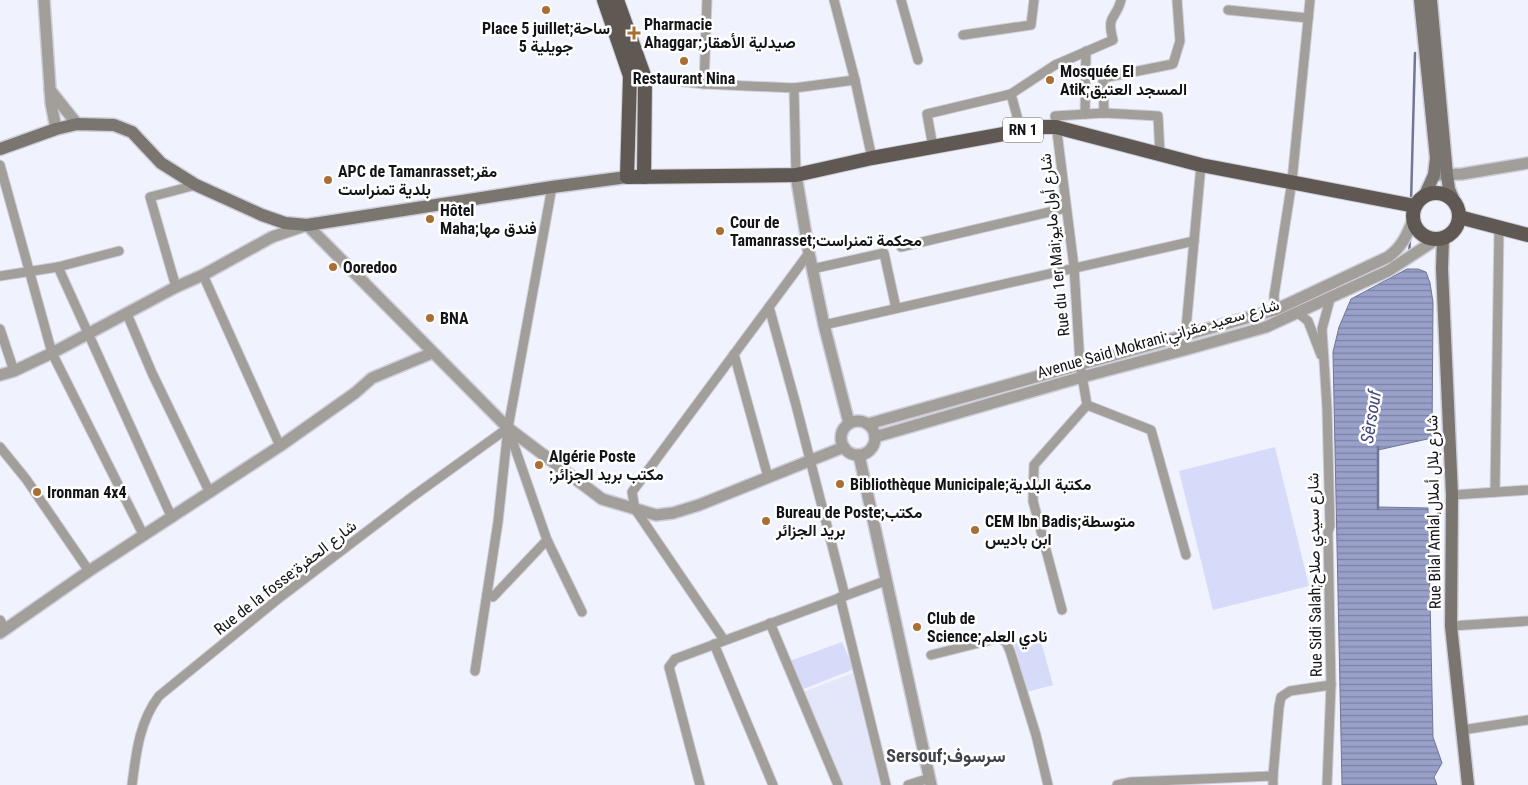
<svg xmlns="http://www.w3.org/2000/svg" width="1528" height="785" font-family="'Roboto Condensed',Vazirmatn,sans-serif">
  <defs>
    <pattern id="water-rules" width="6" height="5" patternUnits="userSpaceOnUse" patternTransform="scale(1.25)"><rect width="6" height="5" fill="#99a0ca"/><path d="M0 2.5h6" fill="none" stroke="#7c81a3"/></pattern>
  </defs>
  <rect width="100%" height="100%" fill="#f0f2fe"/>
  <polygon fill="#e4e7fa" points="856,672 884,785 841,785 803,692"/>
  <g fill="#d6dbf9">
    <polygon points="1275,447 1309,586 1213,610 1179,471"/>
    <polygon points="1039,634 1053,685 1027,692 1013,640"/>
    <polygon points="842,642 854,669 801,690 790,661"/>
  </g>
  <polygon fill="url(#water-rules)" stroke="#717695" points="1407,269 1418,269 1426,272 1430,283 1433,302 1432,438 1378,450 1378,507 1428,508 1433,737 1442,763 1434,777 1437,785 1342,785 1333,352 1339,327 1351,299"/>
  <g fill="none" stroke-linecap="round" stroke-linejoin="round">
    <g stroke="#717695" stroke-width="2.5">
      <polyline points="1411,202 1415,53"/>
      <polyline points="1409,254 1410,240"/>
      <polyline points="1378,509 1378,447"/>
    </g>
    <g stroke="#cdced9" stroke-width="11">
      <g id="minor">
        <polyline points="834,0 855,80"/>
        <polyline points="901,0 918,60"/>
        <polyline points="1228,10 1308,18"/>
        <polyline points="963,35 1031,25 1034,0"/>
        <polyline points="640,77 704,84 794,88 796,175"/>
        <polyline points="704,84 707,0"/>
        <polyline points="794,88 855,80 872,158"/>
        <polyline points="1104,113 1103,78 1173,64 1180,41 1177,0"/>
        <polyline points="1085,114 1086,51"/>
        <path d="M1021,131l-10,-37 44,-29 58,-25c-7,-27 3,-19 8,-40"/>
        <polyline points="933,147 927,114 1011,94"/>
        <polyline points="0,165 52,353 144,536"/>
        <polyline points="901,247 1066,208"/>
        <polyline points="58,267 172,518"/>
        <polyline points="812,269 884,253 896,308"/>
        <polyline points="203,275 280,446"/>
        <polyline points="0,276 58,267 119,251"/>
        <polyline points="176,287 150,197 196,185"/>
        <polyline points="769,307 796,405 845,596"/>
        <polyline points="1275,310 1274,296 1292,181 1310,0"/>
        <polyline points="1298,313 1308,321 1321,355"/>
        <polyline points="127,314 152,373 210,493"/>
        <polyline points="824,325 1194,241"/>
        <polyline points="0,329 14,371"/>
        <polyline points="1184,350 1201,165"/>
        <polyline points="734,354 768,477"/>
        <polyline points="1087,405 1080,364 1074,267 1055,116 1104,113 1158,116 1160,154"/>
        <polyline points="1087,405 1151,430 1186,555"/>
        <polyline points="509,431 547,540 582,612"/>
        <polyline points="0,447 26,479 89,571"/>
        <polyline points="1495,492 1499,227"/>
        <polyline points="1452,495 1528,490"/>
        <polyline points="487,594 493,597 547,540"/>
        <polyline points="840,597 886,785"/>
        <polyline points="1062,610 1033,501 1034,465 1087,405"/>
        <polyline points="0,620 5,629"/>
        <polyline points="770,623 838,785"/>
        <polyline points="1451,626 1528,621"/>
        <polyline points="724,640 635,509 632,492 809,253"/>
        <polyline points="714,644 773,785"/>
        <polyline points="931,655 999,638 1006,642 1010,651 1036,735 1048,785"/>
        <polyline points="475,671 498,522 508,428 552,187"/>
        <polyline points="1462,730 1528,720"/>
        <polyline points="1273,776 1279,707 1281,697 1290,691 1331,685"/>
        <path d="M132,785c4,-31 7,-63 27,-89l119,-97 134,-102 96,-69"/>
        <polyline points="700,785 669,667 675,659 885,581"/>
        <polyline points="908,785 930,778"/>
        <polyline points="1117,785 1131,782 1273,776 1273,785"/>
        <polyline points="1327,785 1331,685 1328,532 1330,526 1327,408 1322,329 1330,299"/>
      </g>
    </g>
    <g stroke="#cdced9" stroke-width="14">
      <g id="tertiary">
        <polyline points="44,0 51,103 56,129"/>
        <polyline points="50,90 77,124"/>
        <polyline points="796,175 809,253 824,325 849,423"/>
        <polyline points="1438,175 1462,174 1528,163"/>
        <polyline points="0,375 14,371 52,353 176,287 203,275 272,237 307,225 508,428 602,499 656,515 673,513 699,505 844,447"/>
        <circle cx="858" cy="438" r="17"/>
        <path d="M868,424l407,-114 113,-53c14,-10 19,-22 25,-37"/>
        <polyline points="875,437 1082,377 1184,350 1266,327 1388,271 1437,239"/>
        <polyline points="859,455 931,785"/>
        <polyline points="0,633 89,571 280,446 355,393 372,378 432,353"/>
      </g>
    </g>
    <g stroke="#cdced9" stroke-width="15">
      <g id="secondary">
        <polyline points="1420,0 1436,158 1434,175 1424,197"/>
        <polyline points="1431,0 1447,175 1449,189 1455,203"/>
        <polyline points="0,149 56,129 77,124 114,125 132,132 161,163 196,185 262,215 285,223 307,225 552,187 627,177"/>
        <polyline points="1443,238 1442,269 1452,495 1451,626 1468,785"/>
      </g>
    </g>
    <g stroke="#cdced9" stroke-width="16">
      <g id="primary">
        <polyline points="604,0 630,76 627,177 796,175 872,158 1042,127 1056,127 1201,165 1415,206"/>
        <polyline points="617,0 645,78 644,177"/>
        <circle cx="1436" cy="216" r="23"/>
        <polyline points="1459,217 1528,235"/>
      </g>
    </g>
    <use href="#minor" stroke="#a29e9a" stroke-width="9"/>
    <use href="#tertiary" stroke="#a29e9a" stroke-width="11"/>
    <use href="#secondary" stroke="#7b7570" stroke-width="12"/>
    <use href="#primary" stroke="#605953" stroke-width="14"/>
  </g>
  <g fill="#ab6e32" stroke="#fff" stroke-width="2">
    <circle cx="546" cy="10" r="5"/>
    <path d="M631.5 25.5h5v5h5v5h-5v5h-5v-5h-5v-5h5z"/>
    <circle cx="684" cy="61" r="5"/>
    <circle cx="1050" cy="80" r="5"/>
    <circle cx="328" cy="180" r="5"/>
    <circle cx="430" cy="219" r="5"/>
    <circle cx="720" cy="231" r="5"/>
    <circle cx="333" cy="267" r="5"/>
    <circle cx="430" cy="318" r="5"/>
    <circle cx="539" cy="465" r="5"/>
    <circle cx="840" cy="484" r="5"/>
    <circle cx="37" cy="492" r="5"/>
    <circle cx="766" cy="521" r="5"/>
    <circle cx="975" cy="530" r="5"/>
    <circle cx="917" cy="627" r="5"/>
  </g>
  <g text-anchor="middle" stroke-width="5" stroke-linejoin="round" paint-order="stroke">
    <rect fill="#fff" stroke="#5a5a5d" stroke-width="1" x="1003" y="117.5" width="40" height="25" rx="4"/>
    <g font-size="15" font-weight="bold" fill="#131418">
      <text x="1023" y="135">RN 1</text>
    </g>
    <g font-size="16" font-weight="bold" fill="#131418" stroke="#fff" text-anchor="start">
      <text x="644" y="30">Pharmacie<tspan x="644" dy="18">Ahaggar;صيدلية الأهقار</tspan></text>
      <text x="546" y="34" text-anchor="middle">Place 5 juillet;ساحة<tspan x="546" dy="18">5 جويلية</tspan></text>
      <text x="1060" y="77">Mosquée El<tspan x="1060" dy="18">Atik;المسجد العتيق</tspan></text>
      <text x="684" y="84" text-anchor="middle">Restaurant Nina</text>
      <text x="338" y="177">APC de Tamanrasset;مقر<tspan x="338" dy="18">بلدية تمنراست</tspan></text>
      <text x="440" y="216">Hôtel<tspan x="440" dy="18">Maha;فندق مها</tspan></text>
      <text x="730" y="228">Cour de<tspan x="730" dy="18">Tamanrasset;محكمة تمنراست</tspan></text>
      <text x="343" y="273">Ooredoo</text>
      <text x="440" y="324">BNA</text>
      <text x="549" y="462">Algérie Poste<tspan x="549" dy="18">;مكتب بريد الجزائر</tspan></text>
      <text x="850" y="490">Bibliothèque Municipale;مكتبة البلدية</text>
      <text x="47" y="498">Ironman 4x4</text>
      <text x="776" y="518">Bureau de Poste;مكتب<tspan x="776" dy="18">بريد الجزائر</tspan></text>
      <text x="985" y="527">CEM Ibn Badis;متوسطة<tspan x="985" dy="18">ابن باديس</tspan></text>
      <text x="927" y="624">Club de<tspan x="927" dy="18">Science;نادي العلم</tspan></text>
    </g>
    <g font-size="16" fill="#131418" stroke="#fff">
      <text transform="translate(1054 245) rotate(-96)" y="6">Rue du 1er Mai;شارع أول مايو</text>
      <text transform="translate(1158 338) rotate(-16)" y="6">Avenue Said Mokrani;شارع سعيد مقراني</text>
      <text transform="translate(1433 512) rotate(-91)" y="6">Rue Bilal Amlal,شارع بلال أملال</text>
      <text transform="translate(1314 575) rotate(-91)" y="6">Rue Sidi Salah;شارع سيدي صلاح</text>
      <text transform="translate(285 577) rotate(-38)" y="6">Rue de la fosse;شارع الحفرة</text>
    </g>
    <g font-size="18" font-style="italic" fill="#42477f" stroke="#fff">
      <text transform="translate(1371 417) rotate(-81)" y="6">Sêrsouf</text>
    </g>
    <g font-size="18" font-weight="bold" fill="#41434c" stroke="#fff">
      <text x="946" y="762">Sersouf;سرسوف</text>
    </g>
  </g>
</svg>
